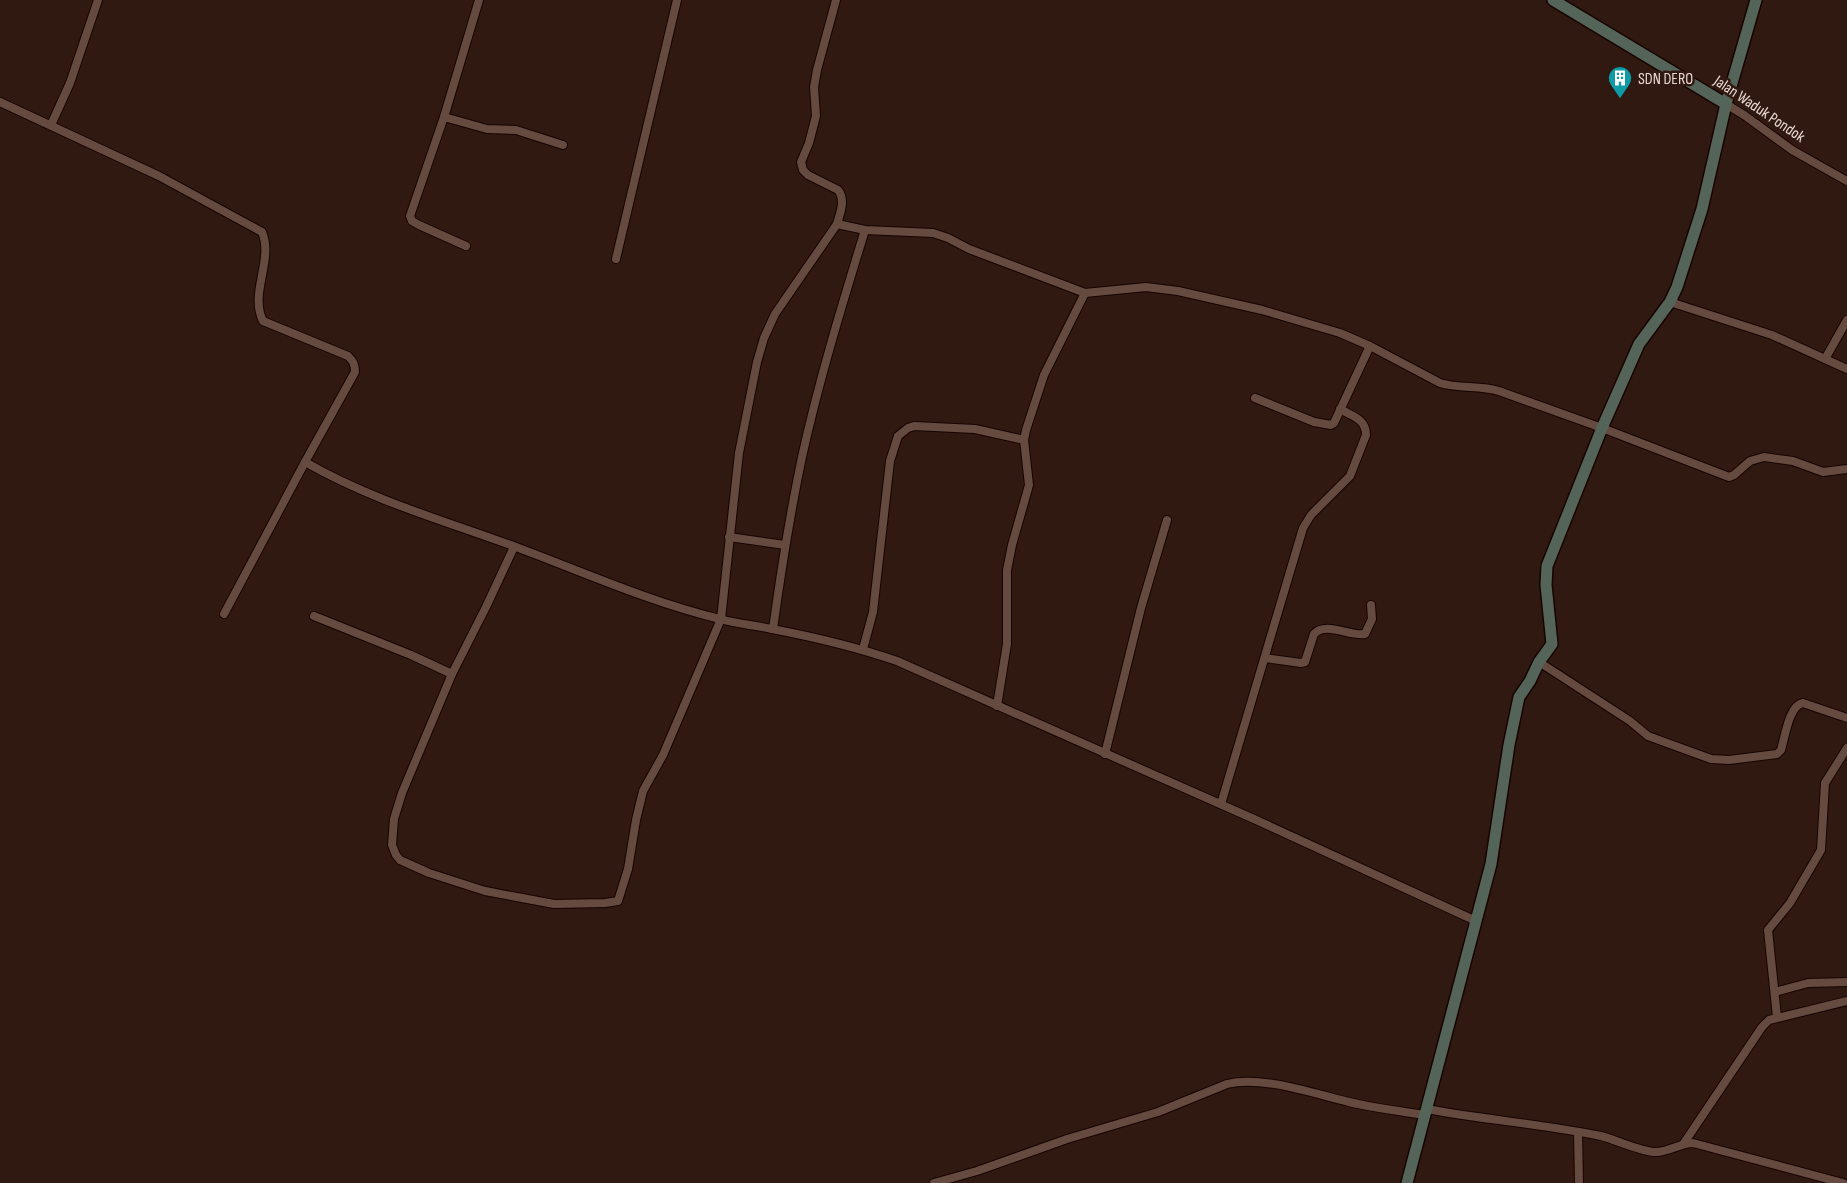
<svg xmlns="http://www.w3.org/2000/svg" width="1847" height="1183" font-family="'Sofia Sans Condensed',sans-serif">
  <rect width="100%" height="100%" fill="#301910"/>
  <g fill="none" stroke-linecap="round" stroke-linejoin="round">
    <g stroke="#170400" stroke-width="10">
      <g id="street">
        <path d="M0,102l159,74 103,56c12,28 -13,61 1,89l85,35c5,5 7,8 7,16l-50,90c66,38 140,59 211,85 67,25 134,55 204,72 17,5 35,6 52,10 42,8 84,18 125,32l357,158 222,102"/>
        <polyline points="1726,104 1744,115 1792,150 1847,181"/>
        <polyline points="444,117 487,129 516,130 563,145"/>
        <polyline points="51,125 70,83 98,0"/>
        <path d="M837,224l28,6 68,3 15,5 21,11 116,44 61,-6 32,4 84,19 78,23 30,13 70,37c19,6 40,2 59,8l103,37 127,49 5,-2 16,-14 14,-4 29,4 30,11 24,-3"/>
        <polyline points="466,246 419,225 412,221 410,216 444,117 479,0"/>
        <polyline points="616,259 677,0"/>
        <polyline points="1670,302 1772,335 1847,369"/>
        <polyline points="1825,359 1847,320"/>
        <polyline points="1255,398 1314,422 1331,425 1334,423 1370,346"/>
        <polyline points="729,537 785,545"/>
        <path d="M514,547l-28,60 -34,67 -50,119 -8,26 -2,26 4,10 4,5 29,13 56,18 69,13 51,-1 13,-2 10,-32 8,-49 7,-29 20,-36 58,-136 18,-166 18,-91 7,-24 11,-24 62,-90c3,-11 9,-24 1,-34l-30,-15 -5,-5 -2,-8 8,-19 7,-27 -2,-29 3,-17 19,-70"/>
        <polyline points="224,614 305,462"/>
        <polyline points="314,616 411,655 452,674"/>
        <path d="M773,629c8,-58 17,-115 29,-172 17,-77 40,-152 63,-227"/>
        <polyline points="863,649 873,612 890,461 898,436 908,428 914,426 975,429 1024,440"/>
        <path d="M1265,658l36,5 4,-1 9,-28c12,-13 36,3 51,0l7,-15 -1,-14"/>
        <path d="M1539,662l91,59 18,15 63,23 18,1 48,-6 4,-4c4,-13 8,-45 22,-47l44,15"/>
        <polyline points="997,706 1007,644 1007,570 1012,545 1029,485 1024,440 1026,430 1044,375 1085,293"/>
        <polyline points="1105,754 1141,608 1167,520"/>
        <path d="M1221,804l82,-276 8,-13 39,-39 16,-41c0,-16 -14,-19 -26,-26"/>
        <polyline points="1775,992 1808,983 1847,982"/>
        <polyline points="1777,1017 1768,930 1790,903 1821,850 1825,783 1847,748"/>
        <path d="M1427,1109c58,11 116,15 174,27 16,4 40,16 55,16 13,0 24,-9 37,-9l150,40"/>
        <polyline points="1578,1132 1579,1183"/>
        <polyline points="1684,1143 1762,1027 1769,1020 1847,1001"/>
        <path d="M934,1183l43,-12 90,-32 91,-27 69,-28c34,-9 88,10 122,18 25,6 51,9 76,13"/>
      </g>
    </g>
    <g stroke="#170400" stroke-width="14">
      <g id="secondary">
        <polyline points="1553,0 1726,104"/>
        <polyline points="1407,1183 1491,864 1509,745 1519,697 1530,681 1539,662 1552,644 1546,585 1547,566 1602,428 1639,344 1670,302 1677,287 1702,209 1726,104 1756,0"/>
      </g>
    </g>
    <use href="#street" stroke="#654a3f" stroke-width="8"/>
    <use href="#secondary" stroke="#546458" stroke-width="11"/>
  </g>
  <defs>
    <g id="building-pin" transform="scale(1.25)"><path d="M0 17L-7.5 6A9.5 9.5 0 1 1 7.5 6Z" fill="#0f9aa8" stroke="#301910"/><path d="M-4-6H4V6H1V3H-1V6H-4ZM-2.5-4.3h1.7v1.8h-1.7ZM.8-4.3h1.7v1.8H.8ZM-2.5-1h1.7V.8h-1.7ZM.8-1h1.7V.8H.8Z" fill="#fff"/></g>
  </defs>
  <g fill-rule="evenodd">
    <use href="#building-pin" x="1620" y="78"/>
  </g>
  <g text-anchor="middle" stroke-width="5" stroke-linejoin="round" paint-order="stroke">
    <g font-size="16" fill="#ead9d3" stroke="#301910" text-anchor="start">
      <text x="1638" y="84">SDN DERO</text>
    </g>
    <g font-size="16" fill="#ead9d3" stroke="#301910">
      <text transform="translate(1760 108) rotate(34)" y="6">Jalan Waduk Pondok</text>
    </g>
  </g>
</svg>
